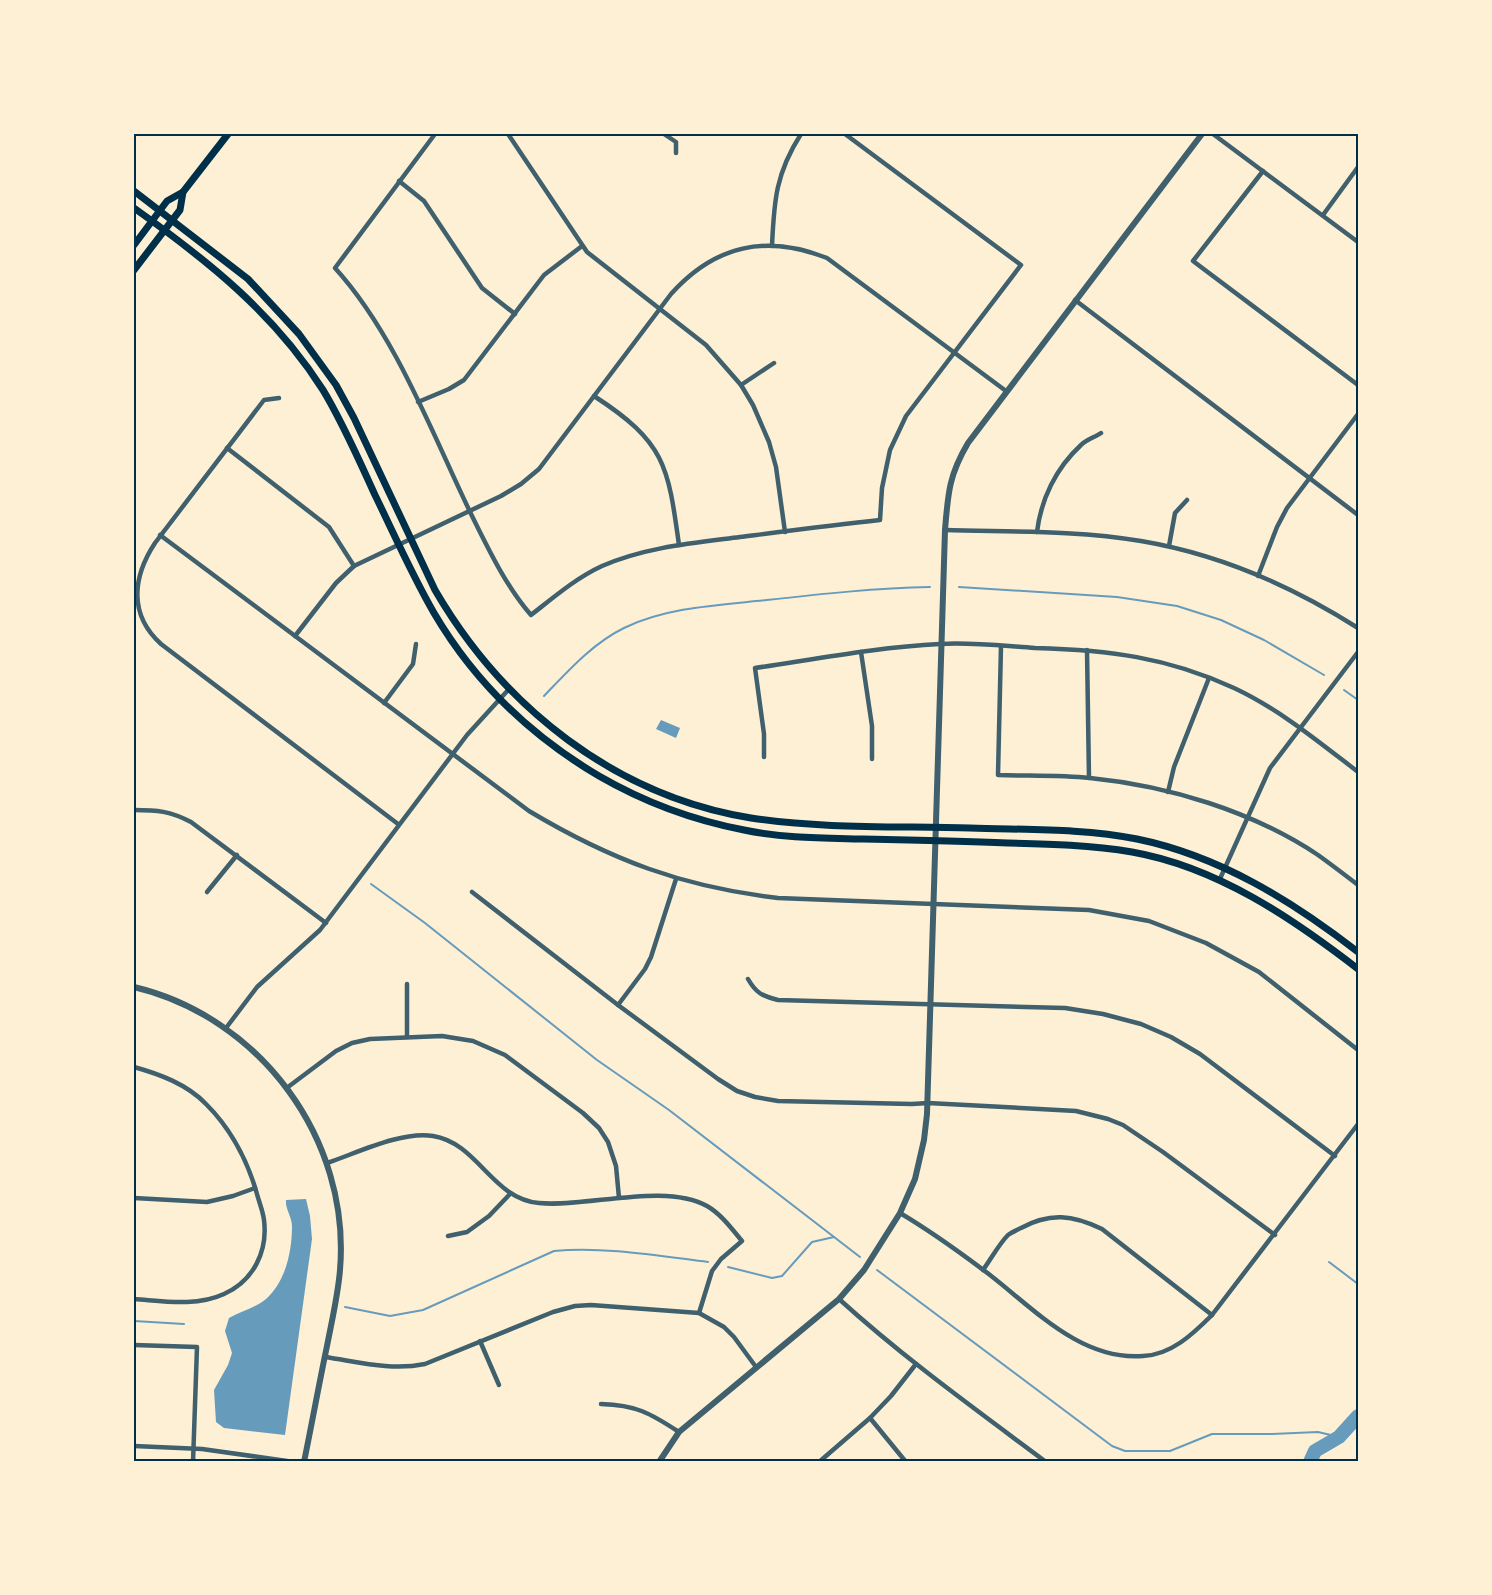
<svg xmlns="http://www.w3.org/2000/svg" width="1492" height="1595" font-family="Lato,sans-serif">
  <rect width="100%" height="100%" fill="#fdf0d5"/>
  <g fill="#669bbc">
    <polygon points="661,720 680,728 676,738 656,729"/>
    <path d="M306,1199l4,17 2,23 -27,196 -61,-7 -8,-6 -2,-32 14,-25 4,-12 -7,-22 4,-13c11,-6 28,-11 37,-19 20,-18 26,-48 26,-73 0,-9 -7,-17 -6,-26z"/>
  </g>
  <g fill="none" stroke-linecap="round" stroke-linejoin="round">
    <g stroke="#669bbc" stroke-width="2">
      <polyline points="959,587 1117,597 1177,606 1221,620 1264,640 1324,675"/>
      <polyline points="1344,690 1358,700"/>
      <path d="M544,696c24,-25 49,-53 80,-68 43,-21 96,-23 143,-28 54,-6 109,-12 163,-13"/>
      <polyline points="371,884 425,923 597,1060 669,1110 860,1257"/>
      <polyline points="1329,1262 1358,1284"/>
      <polyline points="728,1267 772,1278 782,1276 812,1242 834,1237"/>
      <polyline points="877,1270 1112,1446 1125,1451 1170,1451 1212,1434 1272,1434 1318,1432 1339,1437"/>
      <path d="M345,1307l45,9 33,-6 131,-59c48,-5 106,5 154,11"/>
      <polyline points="134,1321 184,1324"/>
    </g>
    <polyline stroke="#669bbc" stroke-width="14" points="1310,1462 1315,1451 1339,1437 1358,1416"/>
    <g stroke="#3f606c" stroke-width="4.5">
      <path d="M435,134l-100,134c61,67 98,168 138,250 17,34 33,68 58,97 23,-18 45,-37 71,-49 44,-19 91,-23 138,-29 47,-6 93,-12 140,-17l2,-32 8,-38 16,-34 115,-151 -176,-131"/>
      <polyline points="508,134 587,252 706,345 741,385 753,405 769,442 776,467 785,532"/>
      <polyline points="664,134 676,142 676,153"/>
      <polyline points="1213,134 1358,242"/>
      <polyline points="1263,171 1193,261 1358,385"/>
      <polyline points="399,181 424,201 482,288 515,314"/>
      <polyline points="1323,215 1358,167"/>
      <path d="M772,246c2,-46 4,-73 29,-112"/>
      <polyline points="1075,300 1358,515"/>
      <polyline points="741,385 774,363"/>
      <path d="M594,396c71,46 74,69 85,149"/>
      <path d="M279,398l-15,2 -109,143c-23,35 -26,72 6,101l237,180"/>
      <polyline points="418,402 449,389 464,380 544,275 582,246"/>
      <polyline points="227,448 329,527 354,566"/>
      <path d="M945,530c65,2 132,0 196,11 77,13 151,45 217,87"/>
      <path d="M1037,532c4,-33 19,-64 44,-87 5,-5 14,-8 20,-12"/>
      <path d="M160,535l369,276c82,49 154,76 249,87l311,12 60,11 57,22 53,29 99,78"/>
      <polyline points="1169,546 1175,513 1187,500"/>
      <polyline points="1258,576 1277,527 1287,508 1358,414"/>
      <path d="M295,636l41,-53 18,-17 147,-70 20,-12 18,-15 132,-175c44,-49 95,-60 156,-36l179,133"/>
      <path d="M1001,646l-3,129c31,1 62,0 92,3 79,8 162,33 228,77 14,10 27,20 40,30"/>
      <polyline points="1087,650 1089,778"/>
      <polyline points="861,652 872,726 872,759"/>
      <polyline points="384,703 413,664 416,644"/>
      <path d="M764,757v-23l-9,-66c61,-9 123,-21 185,-24 31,-2 64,2 95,4 73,2 132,9 199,40 45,21 85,54 124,84"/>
      <polyline points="1168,792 1174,767 1209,678"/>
      <path d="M134,810c23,0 36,1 57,12l135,101"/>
      <polyline points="1219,881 1270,768 1358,652"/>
      <polyline points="207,892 237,855"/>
      <polyline points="472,892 618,1005 718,1079 737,1091 755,1097 778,1101 912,1104 928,1103 1076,1111 1108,1119 1123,1125 1163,1152 1275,1235"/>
      <path d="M748,979c8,14 14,17 30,21l287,8 38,6 38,10 30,13 29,17 135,102"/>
      <polyline points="407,984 407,1037"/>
      <polyline points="618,1005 645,969 651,957 676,879"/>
      <polyline points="226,1028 257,987 320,930 467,735 509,689"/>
      <path d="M134,1067c25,7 53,17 72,37 26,26 41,55 51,90 2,8 6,17 7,26 4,32 -11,61 -40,74 -28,13 -61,7 -90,5"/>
      <polyline points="288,1087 336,1051 352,1043 370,1039 442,1036 473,1041 505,1055 583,1113 599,1128 608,1142 616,1166 619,1198"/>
      <path d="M327,1163c30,-10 74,-32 106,-27 45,7 59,63 106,67 47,5 125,-21 168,3 14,8 25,23 35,35l-21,18 -9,12 -13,42"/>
      <polyline points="134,1198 207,1202 233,1196 255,1188"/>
      <path d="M900,1213c32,19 61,40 90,62 45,35 92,86 153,81 28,-1 50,-22 69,-41l146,-191"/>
      <polyline points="448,1236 467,1232 489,1216 510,1194"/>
      <path d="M983,1270c8,-11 16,-26 25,-35 4,-3 9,-5 13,-7 29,-16 52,-13 81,1l110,86"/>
      <path d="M839,1299c65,59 136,110 207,163"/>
      <polyline points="480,1341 499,1385"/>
      <polyline points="134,1345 197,1347 193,1462"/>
      <path d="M325,1357c34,5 66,14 100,7l128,-52 22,-6 16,-1 108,8 25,14 10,10 22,30"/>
      <path d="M601,1404c35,1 49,9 78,28"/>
      <polyline points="870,1418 906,1462"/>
      <polyline points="134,1446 202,1449 294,1462"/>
      <polyline points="819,1462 870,1418 891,1396 916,1364"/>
    </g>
    <g stroke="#3f606c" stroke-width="6">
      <path d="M134,987c126,30 217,152 206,283 -2,25 -8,50 -13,76 -8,38 -15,77 -23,116"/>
      <path d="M659,1462l20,-30 160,-133 25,-29 36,-57 15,-34 9,-39 3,-26 18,-584c3,-37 4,-55 23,-87l234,-309"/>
    </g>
    <g stroke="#003049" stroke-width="7">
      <path d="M134,191l114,88 51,55 37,51 18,33 81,172c68,117 180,206 316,228 72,11 147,8 219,10 55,2 113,0 167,11 83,17 155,62 221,113"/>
      <path d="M134,208c73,52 140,105 189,182 20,33 36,70 52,105 19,39 37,80 59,118 40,68 97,123 165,163 45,26 93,44 145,54 38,8 77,8 116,9 49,1 99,2 148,4 41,1 83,2 124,9 85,15 160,66 226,117"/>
      <polyline points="134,245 167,201 183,192"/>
      <polyline points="134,270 180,210 183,192 228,134"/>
    </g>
  </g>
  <rect width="1492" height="1595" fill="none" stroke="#fdf0d5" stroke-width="270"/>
  <rect x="135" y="135" width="1222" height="1325" fill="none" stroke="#003049" stroke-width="2"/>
</svg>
